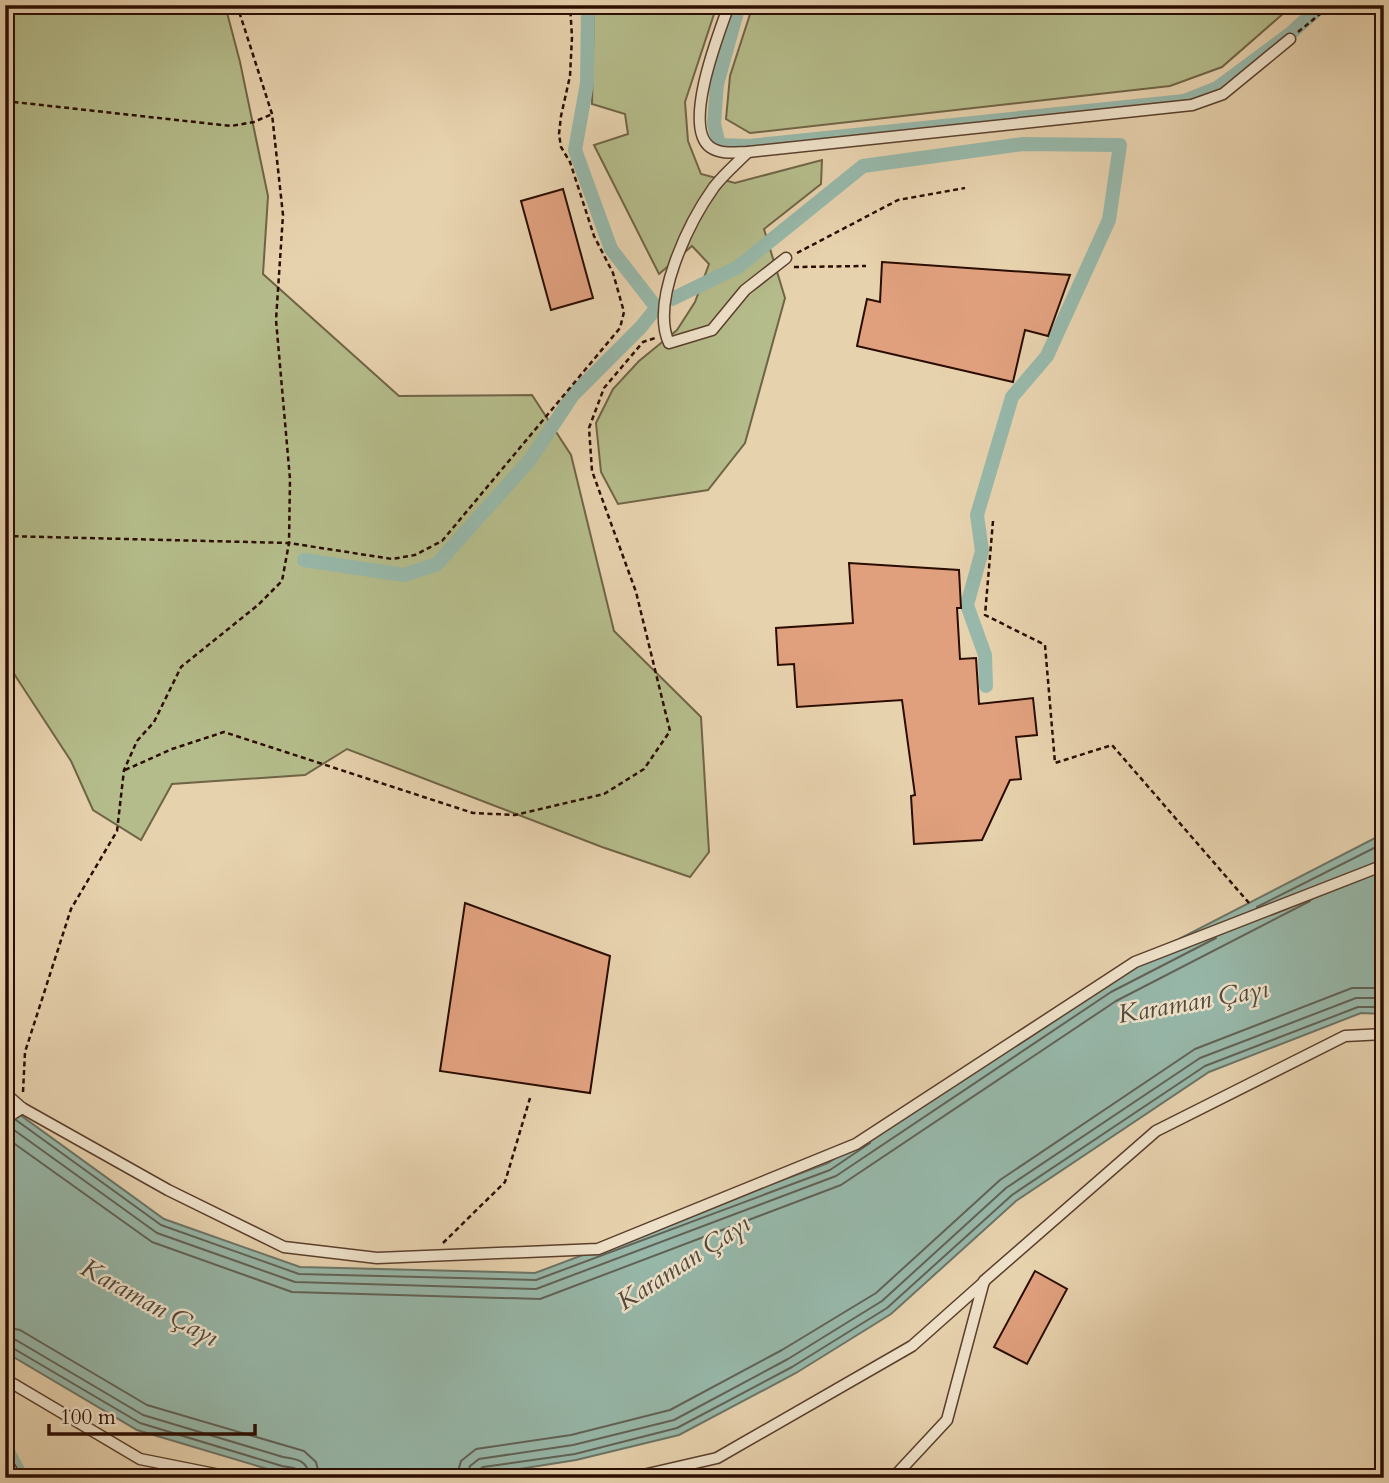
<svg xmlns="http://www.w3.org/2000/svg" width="1389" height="1483" font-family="Cardo,serif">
  <rect width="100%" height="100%" fill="#e7d2ae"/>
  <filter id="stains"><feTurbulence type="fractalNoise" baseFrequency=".00286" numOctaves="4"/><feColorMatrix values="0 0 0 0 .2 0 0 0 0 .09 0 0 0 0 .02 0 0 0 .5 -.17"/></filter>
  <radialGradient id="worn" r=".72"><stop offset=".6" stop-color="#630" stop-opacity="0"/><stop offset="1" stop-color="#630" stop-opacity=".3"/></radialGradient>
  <g fill="#b5bc8b" stroke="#706446" stroke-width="2">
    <polygon points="5,5 225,5 240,62 268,196 263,274 399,396 532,395 571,455 614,631 701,717 709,852 690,877 602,847 347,749 305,775 172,784 141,840 93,810 71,761 5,660"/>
    <polygon points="594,5 717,5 685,102 688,141 701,174 735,183 822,160 821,184 764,229 785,298 745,443 708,490 618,504 601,472 596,423 613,389 639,361 677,330 695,302 709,264 692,246 659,274 594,145 628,134 625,114 592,104"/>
    <polygon points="753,5 1293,5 1222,67 1170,86 750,133 726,119 730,76"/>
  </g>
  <polygon fill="#97b8aa" stroke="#6c7466" stroke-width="2" points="1384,836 1384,1014 1361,1013 1209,1072 1016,1201 891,1314 796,1373 679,1435 576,1460 461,1478 325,1478 281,1473 137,1430 5,1352 5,1104 164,1219 300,1267 535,1273 828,1163 1103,978 1377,837"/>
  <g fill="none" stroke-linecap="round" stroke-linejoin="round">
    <g stroke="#616256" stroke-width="2">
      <polyline points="1257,907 1384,843"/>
      <polyline points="16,1120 161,1225 299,1274 536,1280 830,1170 870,1143"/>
      <polyline points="7,1125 157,1233 295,1282 536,1289 836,1176 1111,992 1216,938"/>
      <polyline points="5,1137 152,1242 292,1292 540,1299 841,1185 1116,1001 1310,901"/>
      <polyline points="5,1327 20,1330 147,1405 304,1451 316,1462 320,1478"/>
      <path d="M5,1337l11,3 127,75 140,42c15,2 26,4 26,21"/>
      <polyline points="5,1346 11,1347 140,1423 282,1466 294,1468 300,1472 301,1478"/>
      <polyline points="456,1478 461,1461 476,1449 571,1435 670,1410 782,1350 876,1293 1000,1180 1195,1049 1352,988 1384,988"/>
      <polyline points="467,1478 470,1466 479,1459 573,1445 674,1420 788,1359 882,1301 1006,1188 1200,1058 1356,998 1384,998"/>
      <polyline points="476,1478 477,1471 483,1467 575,1454 677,1428 792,1367 887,1308 1012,1195 1205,1066 1358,1007 1384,1007"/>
    </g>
    <g stroke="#97b8aa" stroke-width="14">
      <polyline points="588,5 587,83 575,150 611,249 656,307"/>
      <polyline points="739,5 717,84 714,124 719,145 749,146 1184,101 1217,88 1291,33 1322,5"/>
      <polyline points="672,299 738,267 863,166 1023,144 1120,145 1109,220 1047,356 1012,397 977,515 982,551 967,605 985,655 986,686"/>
      <polyline points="304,560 404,575 437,564 530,460 573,395 641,327 657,307"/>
      <polyline points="5,1446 22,1478"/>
    </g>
  </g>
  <g fill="#e0a07e" stroke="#2b0d01" stroke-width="2">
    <polygon points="563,189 593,298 551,310 521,201"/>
    <polygon points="882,262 1070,275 1048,336 1025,330 1013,382 857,346 867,299 880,302"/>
    <polygon points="849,563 959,570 961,608 957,608 960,659 976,658 979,704 1033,698 1037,735 1016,737 1021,779 1010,780 982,840 914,844 911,796 915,795 902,700 797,707 794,664 778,665 776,628 853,623"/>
    <polygon points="465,903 610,956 590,1093 440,1071"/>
    <polygon points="1035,1271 1067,1289 1027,1364 994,1347"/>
  </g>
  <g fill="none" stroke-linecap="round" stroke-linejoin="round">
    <g stroke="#5a3e2c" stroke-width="13">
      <g id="street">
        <path d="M729,5c-10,28 -47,121 -19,142 11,8 26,5 38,5l444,-47 31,-11 67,-55"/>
        <path d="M748,152c-11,11 -24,22 -34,35 -25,35 -64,114 -45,156l43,-13 33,-40 41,-32"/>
        <polyline points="5,1093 22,1108 168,1190 284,1247 377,1258 598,1249 856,1144 1135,962 1384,865"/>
        <polyline points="5,1119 22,1108"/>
        <polyline points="5,1379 140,1459 235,1478"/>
        <polyline points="5,1459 16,1478"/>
        <polyline points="630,1478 717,1458 912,1346 984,1282"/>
        <polyline points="893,1478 947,1420 984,1281 1156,1131 1345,1036 1384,1034"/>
      </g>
    </g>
    <g stroke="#2b0d01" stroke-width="2.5" stroke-dasharray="5 3.5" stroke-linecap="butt">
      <polyline points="1298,32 1331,5"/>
      <polyline points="5,101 231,126 254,122 272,114"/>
      <polyline points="797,253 898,200 965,188"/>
      <polyline points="794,267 866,266"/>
      <polyline points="993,521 985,615 1045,645 1055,763 1112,745 1249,903"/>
      <polyline points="5,536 289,543 392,559 415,555 442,541 620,328 624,312 613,273 594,236 570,162 561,147 559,134 561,116 570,76 572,37 570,5"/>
      <polyline points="125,770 172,749 224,732 473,813 515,815 604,794 644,769 670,731 636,592 592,471 589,428 604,388 643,342 655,338"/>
      <polyline points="23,1092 25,1052 71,909 117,831 124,770 137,741 154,722 181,667 258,605 282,581 289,543 290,479 276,320 283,215 272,114 237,5"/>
      <polyline points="443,1243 505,1182 530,1098"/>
    </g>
    <use href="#street" stroke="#efe2ca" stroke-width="10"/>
  </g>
  <g text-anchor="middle" stroke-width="5" stroke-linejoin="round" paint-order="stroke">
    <g font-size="26" font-style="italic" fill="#51493c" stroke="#efe2ca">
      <text transform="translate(1193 1001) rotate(-10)" y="9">Karaman Çayı</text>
      <text transform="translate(683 1262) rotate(-33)" y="9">Karaman Çayı</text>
      <text transform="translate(150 1302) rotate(29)" y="9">Karaman Çayı</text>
    </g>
  </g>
  <rect width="1389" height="1483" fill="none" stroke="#e7d2ae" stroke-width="28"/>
  <rect x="7" y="7" width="1375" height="1469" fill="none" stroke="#2b0d01" stroke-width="3.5"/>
  <rect x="14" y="14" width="1361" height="1455" fill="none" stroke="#2b0d01" stroke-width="2"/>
  <path d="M49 1424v10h206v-10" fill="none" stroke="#2b0d01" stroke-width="3.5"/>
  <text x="60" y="1424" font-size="21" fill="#2b0d01" stroke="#efe2ca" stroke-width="5" paint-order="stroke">100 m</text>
  <rect width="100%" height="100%" filter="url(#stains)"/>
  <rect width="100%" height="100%" fill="url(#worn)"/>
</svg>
